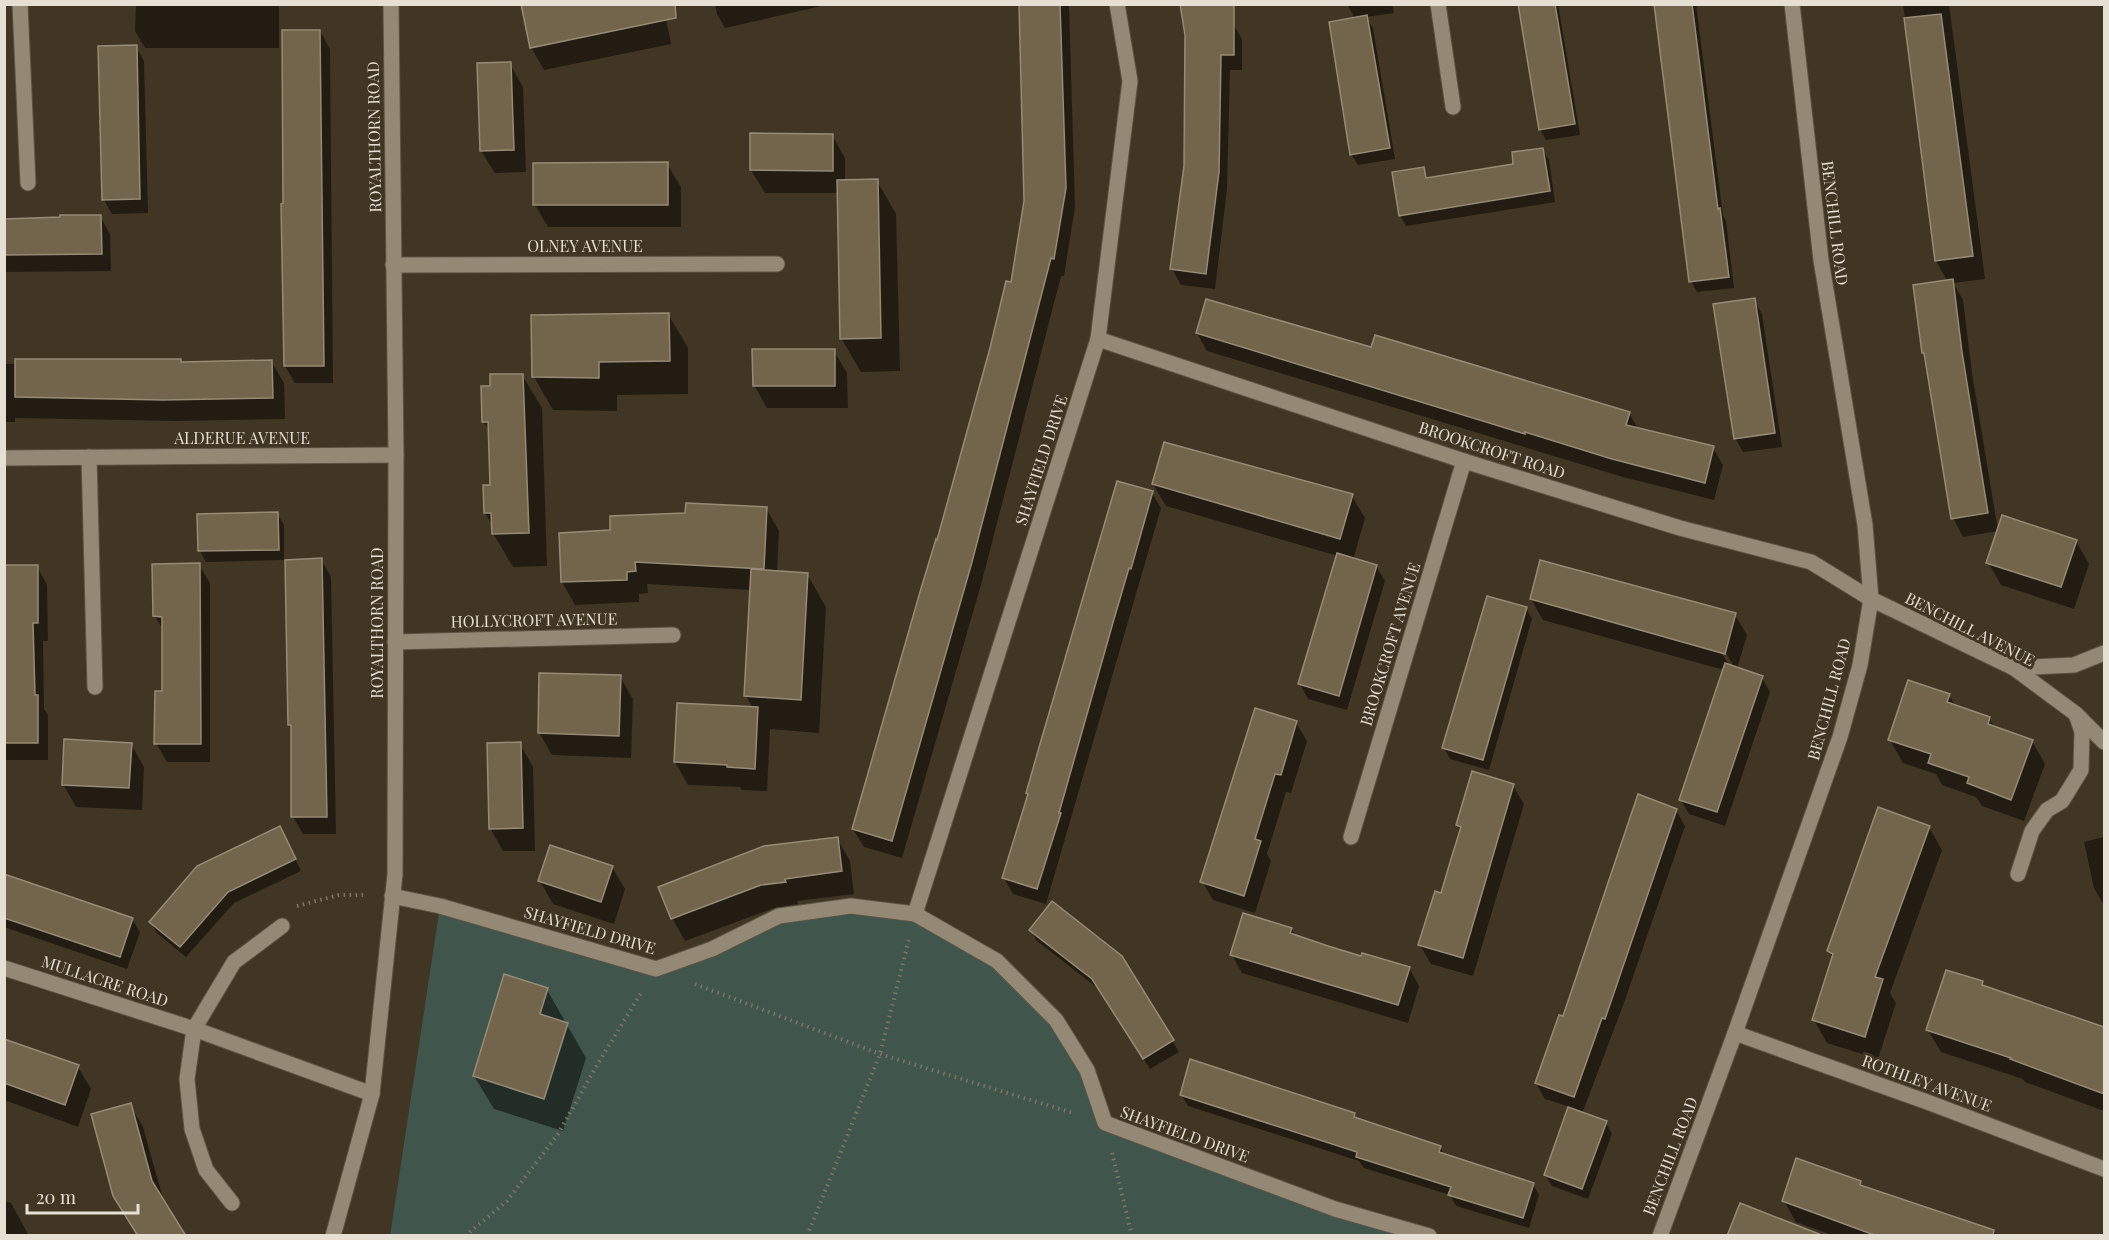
<svg xmlns="http://www.w3.org/2000/svg" width="2109" height="1240" font-family="'Playfair Display',serif">
  <rect width="100%" height="100%" fill="#403623"/>
  <polygon fill="#40554b" points="440,906 656,969 779,916 851,906 915,914 997,961 1056,1020 1105,1123 1395,1226 1392,1236 390,1236"/>
  <g fill="#0007" fill-rule="evenodd">
    <polygon points="136,4 277,4 279,7 279,48 145,48 135,31"/>
    <polygon points="663,4 671,44 544,70 531,47"/>
    <polygon points="715,4 831,4 725,28 717,14"/>
    <polygon points="1020,4 1069,4 1075,207 1064,276 1061,276 982,581 902,858 864,847 853,829 1012,284 1025,201"/>
    <polygon points="1347,4 1392,4 1394,13 1366,17 1373,28 1395,159 1358,165 1351,154 1355,19"/>
    <polygon points="1519,4 1558,4 1580,135 1546,140 1540,129"/>
    <polygon points="1656,4 1696,4 1723,216 1726,221 1734,288 1697,292 1691,281"/>
    <polygon points="1903,4 1949,4 1985,279 1953,283 1963,300 1972,373 1998,531 2076,541 2089,564 2074,609 2001,585 1988,562 1998,531 1963,537 1953,518 1926,359 1923,353 1948,282 1936,261"/>
    <polygon points="1233,24 1242,39 1242,70 1230,70 1227,189 1215,289 1181,285 1172,269 1185,166 1187,99"/>
    <polygon points="284,31 320,31 330,49 333,383 295,383 285,366"/>
    <polygon points="136,47 144,61 148,213 112,214 104,200"/>
    <polygon points="510,64 523,87 526,172 495,173 481,151"/>
    <polygon points="832,135 845,158 845,181 877,181 896,214 900,371 861,372 841,338 838,193 765,193 751,170"/>
    <polygon points="1542,149 1549,160 1555,202 1406,226 1400,215 1423,169 1429,179 1515,165"/>
    <polygon points="667,164 681,187 681,227 548,227 535,205"/>
    <polygon points="100,216 110,234 111,271 4,272 4,220"/>
    <polygon points="1754,300 1762,314 1782,447 1743,452 1735,438"/>
    <polygon points="668,314 688,348 688,394 617,395 617,411 553,410 534,377"/>
    <polygon points="1197,333 1372,349 1629,413 1638,429 1713,448 1723,465 1714,500 1623,477 1207,351"/>
    <polygon points="834,351 847,373 848,408 767,408 754,385"/>
    <polygon points="271,361 284,383 285,419 176,421 15,418 15,422 4,422 4,364"/>
    <polygon points="522,375 542,408 547,566 513,567 493,533 493,526 485,513 492,486 490,432 484,422 491,388"/>
    <polygon points="1153,484 1352,496 1365,518 1353,560 1376,566 1385,581 1347,710 1308,699 1300,684 1338,556 1166,506"/>
    <polygon points="1152,493 1161,508 1046,904 1013,894 1004,878 1029,796 1028,793"/>
    <polygon points="766,508 779,531 777,572 807,574 826,607 819,733 770,729 767,791 742,790 740,787 688,785 675,762 753,708 746,696 752,590 647,584 648,593 639,594 639,602 575,605 562,582 560,534 611,532 687,514"/>
    <polygon points="277,514 284,525 284,560 206,562 200,551"/>
    <polygon points="321,560 331,577 336,834 303,834 293,817 293,730 290,725"/>
    <polygon points="199,565 210,583 210,762 167,762 156,743 163,692 163,630 155,616"/>
    <polygon points="37,566 47,585 48,641 43,641 44,709 48,715 48,760 6,760 4,758 4,567"/>
    <path d="M1531,599l204,16 12,20 -10,34 25,9 8,14 -45,134 -36,-12 -9,-15 44,-129 -181,-50zM1722,646l12,21h-4l-11,-19z"/>
    <polygon points="1526,608 1532,619 1489,770 1450,759 1444,748"/>
    <polygon points="620,677 633,699 631,758 552,755 539,732"/>
    <polygon points="1949,695 1956,707 1989,718 1995,728 2032,741 2045,764 2024,821 1982,806 1976,797 1942,785 1936,774 1903,763 1890,740"/>
    <polygon points="1296,723 1307,741 1291,793 1286,792 1267,854 1271,861 1255,913 1213,900 1202,881"/>
    <polygon points="131,744 144,767 142,810 76,807 63,784"/>
    <polygon points="520,744 533,767 535,851 503,851 490,828"/>
    <polygon points="1513,786 1524,804 1473,976 1431,964 1420,945 1442,894 1461,831 1457,825"/>
    <polygon points="1676,810 1685,826 1625,1000 1582,1114 1606,1123 1612,1134 1588,1199 1552,1186 1545,1174 1570,1107 1545,1099 1536,1083 1564,1018"/>
    <polygon points="1929,827 1942,850 1890,993 1896,1003 1878,1059 1827,1043 1814,1020 1833,959 1829,951"/>
    <polygon points="2104,837 2104,905 2094,888 2084,842"/>
    <polygon points="837,838 850,861 854,894 797,901 798,904 774,908 685,941 672,918"/>
    <polygon points="286,839 301,871 234,903 186,957 157,933 151,922"/>
    <polygon points="612,867 625,889 614,924 553,904 540,881"/>
    <polygon points="4,874 132,919 140,932 127,969 4,927"/>
    <polygon points="1291,929 1296,937 1362,958 1409,968 1419,986 1408,1023 1242,973 1232,955"/>
    <polygon points="1030,930 1121,957 1179,1052 1150,1069 1100,990 1037,941"/>
    <polygon points="1982,983 1984,987 2039,1018 2104,1040 2104,1111 2025,1082 2023,1079 1941,1052 1928,1030"/>
    <polygon points="547,990 586,1058 563,1131 494,1109 474,1076"/>
    <polygon points="4,1040 78,1067 91,1089 78,1127 4,1100"/>
    <polygon points="1181,1094 1354,1114 1357,1120 1440,1147 1445,1155 1533,1184 1539,1195 1529,1228 1456,1206 1450,1195 1364,1168 1359,1161 1188,1106"/>
    <polygon points="130,1105 143,1127 164,1202 93,1115"/>
    <polygon points="1860,1182 1864,1188 2004,1236 1835,1236 1796,1222 1784,1201"/>
    <polygon points="4,1201 11,1203 29,1236 4,1236"/>
  </g>
  <g fill="#72654b" stroke="#968b76" stroke-width="1.5">
    <polygon points="521,4 675,4 676,18 530,48"/>
    <polygon points="1019,4 1060,4 1066,188 1054,259 1051,258 972,562 892,841 852,829 920,592 936,539 937,540 990,348 1006,281 1011,282 1024,201"/>
    <polygon points="1180,4 1234,4 1234,55 1221,55 1219,172 1206,274 1170,269 1184,166 1185,35"/>
    <polygon points="1518,4 1555,4 1575,124 1539,130"/>
    <polygon points="1654,4 1692,4 1718,209 1720,208 1729,277 1689,282"/>
    <polygon points="1941,14 1973,256 1935,261 1904,18"/>
    <polygon points="1367,15 1390,148 1350,155 1329,22"/>
    <polygon points="282,30 320,30 324,366 284,366 281,204 283,203"/>
    <polygon points="137,45 140,199 102,200 98,46"/>
    <polygon points="511,62 514,150 480,151 477,63"/>
    <polygon points="750,133 833,134 833,171 750,170"/>
    <polygon points="1543,148 1550,191 1399,216 1392,172 1424,167 1426,178 1513,164 1512,152"/>
    <polygon points="668,162 668,205 533,205 533,163"/>
    <polygon points="878,179 881,338 840,339 837,180"/>
    <polygon points="60,215 101,215 102,254 4,255 4,219 60,217"/>
    <polygon points="1953,279 1962,352 1988,513 1951,519 1924,353 1922,353 1913,285"/>
    <polygon points="1755,298 1775,433 1734,439 1713,304"/>
    <polygon points="1206,299 1371,347 1375,335 1630,412 1626,425 1714,446 1705,483 1612,459 1525,432 1525,434 1196,333"/>
    <polygon points="669,313 670,361 599,362 599,378 532,377 531,315"/>
    <polygon points="752,349 835,349 835,386 753,386"/>
    <polygon points="15,359 181,359 181,362 272,360 273,398 163,400 15,397"/>
    <polygon points="490,374 523,374 529,533 492,534 491,513 484,513 483,485 490,485 488,422 482,422 481,386 490,386"/>
    <polygon points="1164,442 1353,494 1340,539 1152,484"/>
    <polygon points="1117,481 1153,491 1131,569 1129,568 1114,619 1059,813 1061,813 1037,889 1002,878 1028,794 1026,793 1040,744"/>
    <polygon points="686,503 767,507 764,569 635,562 636,571 627,572 627,580 561,582 559,533 610,530 610,516 685,513"/>
    <polygon points="278,512 279,550 198,551 197,514"/>
    <polygon points="2002,515 2077,540 2061,587 1986,563"/>
    <polygon points="1337,553 1377,565 1339,696 1298,684"/>
    <polygon points="322,558 327,817 291,817 291,725 288,725 285,560"/>
    <polygon points="1540,560 1736,613 1725,654 1530,599"/>
    <polygon points="200,563 201,744 154,744 155,691 162,691 162,617 153,616 152,564"/>
    <polygon points="4,565 38,565 38,623 33,623 35,695 38,695 38,743 4,743"/>
    <polygon points="751,569 808,573 801,700 744,696"/>
    <polygon points="1487,596 1527,607 1483,760 1442,748"/>
    <polygon points="1725,663 1763,676 1717,812 1679,800"/>
    <polygon points="539,673 621,675 619,736 538,733"/>
    <polygon points="1908,680 1950,694 1947,702 1990,717 1988,724 2033,740 2011,800 1967,783 1969,777 1928,763 1931,754 1888,740"/>
    <polygon points="677,703 758,707 755,769 727,767 727,765 674,762"/>
    <polygon points="1255,708 1297,721 1281,775 1275,774 1255,839 1261,841 1244,896 1200,882"/>
    <polygon points="64,739 132,743 129,788 62,785"/>
    <polygon points="521,742 523,828 489,829 487,743"/>
    <polygon points="1472,771 1514,784 1463,958 1418,945 1435,891 1441,893 1451,859 1461,827 1456,825"/>
    <polygon points="1638,794 1677,809 1605,1019 1602,1018 1574,1097 1535,1083 1559,1015 1563,1016"/>
    <polygon points="1878,807 1930,826 1875,977 1883,979 1865,1037 1812,1020 1833,954 1827,951"/>
    <polygon points="280,826 296,859 228,892 180,947 149,922 197,866"/>
    <polygon points="838,837 842,871 785,879 786,882 761,885 671,919 658,887 764,846"/>
    <polygon points="550,845 613,866 601,902 538,881"/>
    <polygon points="4,874 133,918 120,957 4,918"/>
    <polygon points="1052,901 1122,956 1174,1040 1143,1059 1092,979 1029,930"/>
    <polygon points="1243,913 1292,928 1290,933 1328,946 1361,956 1362,953 1410,967 1398,1005 1230,955"/>
    <polygon points="1946,970 1983,981 1982,985 2104,1027 2104,1094 2010,1059 2011,1058 1926,1030"/>
    <polygon points="504,974 548,988 540,1014 568,1023 544,1099 473,1076"/>
    <polygon points="4,1039 79,1065 65,1105 4,1083"/>
    <polygon points="1190,1059 1355,1113 1354,1117 1441,1146 1439,1152 1534,1183 1523,1218 1448,1195 1451,1187 1356,1157 1357,1152 1180,1095"/>
    <polygon points="131,1103 152,1181 186,1236 138,1236 113,1196 91,1114"/>
    <polygon points="1568,1107 1607,1121 1582,1189 1544,1175"/>
    <polygon points="1796,1158 1861,1181 1860,1185 1994,1230 1993,1236 1877,1236 1782,1201"/>
    <polygon points="1740,1203 1819,1234 1818,1236 1727,1236"/>
  </g>
  <g fill="none" stroke-linecap="round" stroke-linejoin="round">
    <g stroke="#5b5443" stroke-width="17">
      <polyline id="lane" points="2018,874 2032,831 2047,810 2062,801 2081,770 2082,732 2076,714"/>
    </g>
    <g stroke="#5b5443" stroke-width="17">
      <g id="street">
        <polyline points="20,4 28,183"/>
        <polyline points="1117,4 1130,81 1098,339 915,914 997,961 1056,1020 1087,1070 1105,1123 1335,1209 1429,1236"/>
        <polyline points="1438,4 1453,107"/>
        <polyline points="393,265 777,264"/>
        <polyline points="1098,339 1464,461 1680,528 1811,562 1871,599 2014,668 2076,714 2104,742"/>
        <polyline points="89,457 95,687"/>
        <polyline points="4,458 396,455"/>
        <polyline points="395,642 673,635"/>
        <polyline points="2014,668 2074,665 2104,653"/>
        <polyline points="1351,837 1464,461"/>
        <polyline points="392,896 440,906 656,969 712,949 779,916 851,906 915,914"/>
        <polyline points="4,968 194,1029 372,1094"/>
        <polyline points="1735,1033 1930,1103 2104,1169"/>
        <polyline points="232,1203 206,1170 192,1129 187,1079 194,1029 234,962 282,926"/>
        <polyline points="333,1236 372,1094 395,874 396,455 391,4"/>
        <polyline points="1660,1236 1735,1033 1840,737 1860,665 1871,599 1865,525 1821,260 1792,4"/>
      </g>
    </g>
    <g stroke="#7e7565" stroke-width="4" stroke-dasharray="1.5 4.5" stroke-linecap="butt">
      <polyline points="297,906 339,895 366,895"/>
      <polyline points="695,984 880,1054 1073,1113"/>
      <polyline points="1112,1153 1132,1236"/>
      <polyline points="465,1236 507,1201 558,1134 600,1060 641,993"/>
      <polyline points="807,1236 880,1054 909,939"/>
    </g>
    <use href="#lane" stroke="#948974" stroke-width="15"/>
    <use href="#street" stroke="#948974" stroke-width="15"/>
  </g>
  <g text-anchor="middle" stroke-width="6" stroke-linejoin="round" paint-order="stroke">
    <g font-size="16" fill="#e5dfd4" stroke="#403623">
      <text transform="translate(374 137) rotate(-91)" y="6">ROYALTHORN ROAD</text>
      <text transform="translate(1835 223) rotate(83)" y="6">BENCHILL ROAD</text>
      <text x="585" y="252">OLNEY AVENUE</text>
      <text x="242" y="444">ALDERUE AVENUE</text>
      <text transform="translate(1492 450) rotate(18)" y="6">BROOKCROFT ROAD</text>
      <text transform="translate(1041 460) rotate(-72)" y="6">SHAYFIELD DRIVE</text>
      <text transform="translate(534 620) rotate(-1)" y="6">HOLLYCROFT AVENUE</text>
      <text transform="translate(377 623) rotate(-90)" y="6">ROYALTHORN ROAD</text>
      <text transform="translate(1970 629) rotate(27)" y="6">BENCHILL AVENUE</text>
      <text transform="translate(1390 644) rotate(-73)" y="6">BROOKCROFT AVENUE</text>
      <text transform="translate(1829 699) rotate(-75)" y="6">BENCHILL ROAD</text>
      <text transform="translate(590 930) rotate(16)" y="6">SHAYFIELD DRIVE</text>
      <text transform="translate(105 981) rotate(18)" y="6">MULLACRE ROAD</text>
      <text transform="translate(1927 1083) rotate(20)" y="6">ROTHLEY AVENUE</text>
      <text transform="translate(1185 1134) rotate(20)" y="6">SHAYFIELD DRIVE</text>
      <text transform="translate(1670 1156) rotate(-69)" y="6">BENCHILL ROAD</text>
    </g>
  </g>
  <rect width="2109" height="1240" fill="none" stroke="#e5dfd4" stroke-width="12"/>
  <path d="M27 1204v9h111v-9" fill="none" stroke="#e5dfd4" stroke-width="3"/>
  <text x="36" y="1204" font-size="18" fill="#e5dfd4" stroke="#403623" stroke-width="4.5" paint-order="stroke">20 m</text>
</svg>
